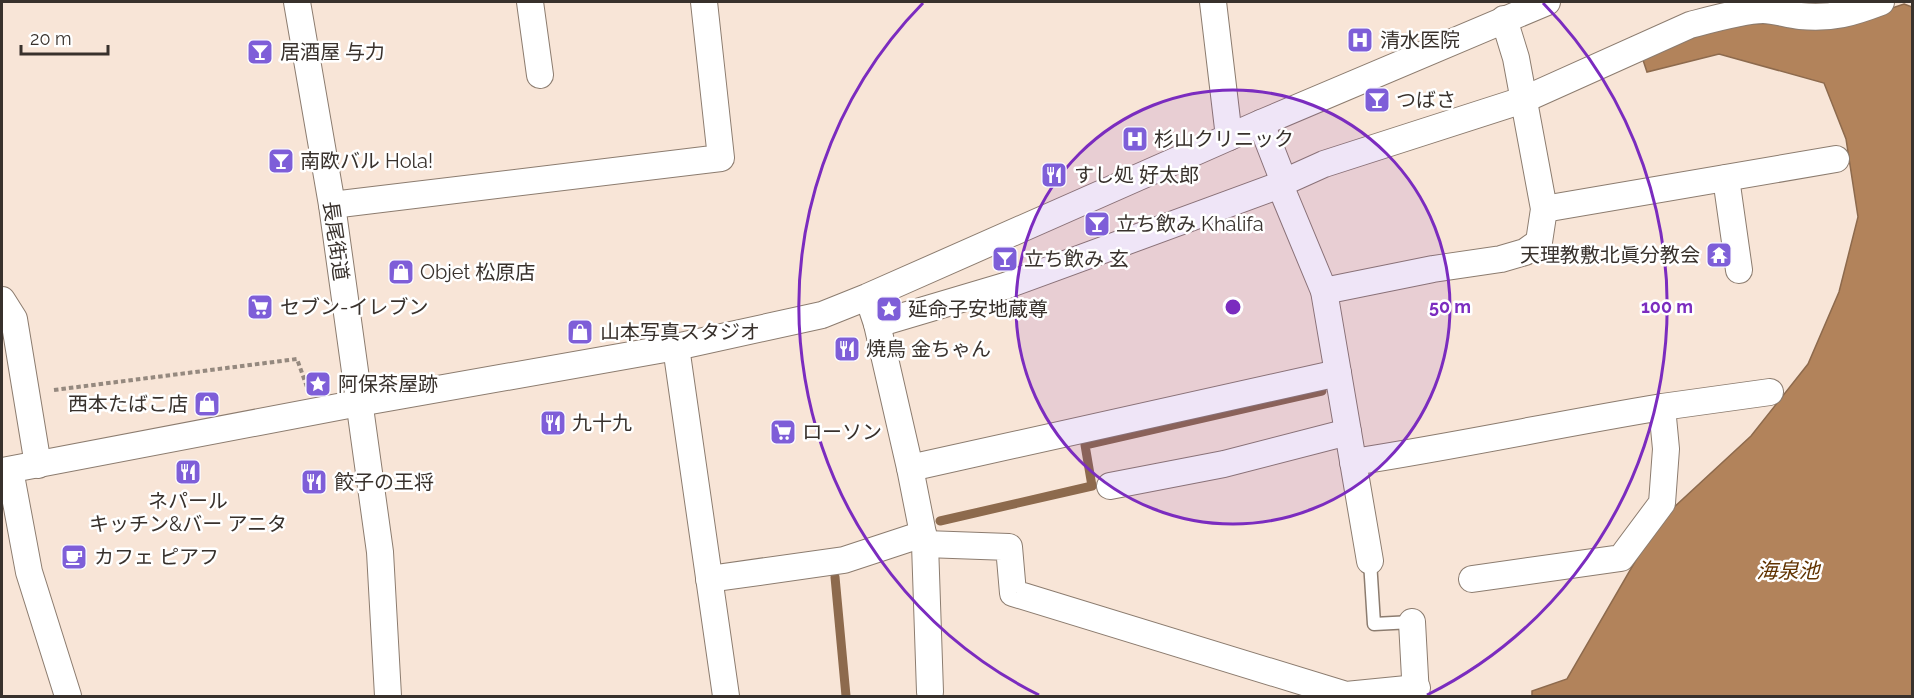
<svg xmlns="http://www.w3.org/2000/svg" width="1914" height="698" font-family="Raleway,'Noto Sans JP',sans-serif">
  <rect width="100%" height="100%" fill="#f8e5d7"/>
  <polygon fill="#b2835b" stroke="#8d6a4d" stroke-width="1.5" points="1904,4 1912,7 1912,696 1532,696 1532,691 1567,679 1658,522 1751,436 1808,364 1839,292 1858,217 1846,139 1824,83 1719,54 1647,72 1642,57 1729,24 1850,22"/>
  <g fill="none" stroke-linecap="round" stroke-linejoin="round">
    <g stroke="#8d6a4d" stroke-width="9">
      <polyline points="940,521 1092,486 1085,445 1322,391"/>
      <polyline points="835,577 846,696"/>
    </g>
    <g stroke="#8c7c6f" stroke-width="15">
      <polyline id="lane" points="1370,561 1374,624 1412,622"/>
    </g>
    <g stroke="#8c7c6f" stroke-width="28">
      <g id="street">
        <polyline points="297,2 332,205 380,552 388,696"/>
        <polyline points="530,2 540,75"/>
        <polyline points="1213,2 1229,137"/>
        <polyline points="1261,123 1284,182 1280,185 1324,291 1370,561"/>
        <polyline points="1726,178 1739,270"/>
        <path d="M1284,182l40,-18 199,-64 167,-75c19,-5 54,-15 73,-15 12,0 25,5 37,6 33,3 52,-3 81,-14"/>
        <polyline points="332,205 721,158 704,2"/>
        <polyline points="1544,209 1836,159"/>
        <polyline points="1324,291 1433,269 1501,259 1525,252 1539,242 1544,209 1516,58 1504,19"/>
        <polyline points="2,300 14,319 38,465"/>
        <polyline points="872,309 877,324 910,468 925,544 930,692"/>
        <polyline points="877,324 1005,286 1280,185"/>
        <polyline points="676,347 726,696"/>
        <polyline points="1662,407 1770,392"/>
        <path d="M1353,462c104,-16 206,-38 309,-55l4,42 -4,54 -41,55 -149,21"/>
        <polyline points="910,468 1338,373"/>
        <polyline points="10,470 29,572 68,696"/>
        <polyline points="2,471 359,403 676,347 822,315 867,297 1261,123 1547,2"/>
        <polyline points="1110,486 1224,464 1348,432"/>
        <polyline points="925,544 1009,547 1013,593 1346,695 1417,688"/>
        <polyline points="709,579 844,560 923,534"/>
        <polyline points="1412,622 1416,696"/>
      </g>
    </g>
    <polyline stroke="#95897f" stroke-width="4" stroke-dasharray="4.5 3" stroke-linecap="butt" points="54,390 297,359 307,387"/>
    <use href="#lane" stroke="#fff" stroke-width="12"/>
    <use href="#street" stroke="#fff" stroke-width="26"/>
  </g>
  <circle cx="1233" cy="307" r="217" fill="#7b2cbf" fill-opacity=".12"/>
  <g fill="none" stroke="#7b2cbf" stroke-width="3">
    <circle cx="1233" cy="307" r="217"/>
    <path d="M1039 695A434 434 0 0 1 923 3M1543 3A434 434 0 0 1 1427 695"/>
  </g>
  <defs>
    <g id="hospital-square" transform="scale(1.35)"><rect x="-9" y="-9" width="18" height="18" rx="4" fill="#7e5ed8" stroke="#fff"/><path d="M-5-5h3v3.5h4V-5h3V5h-3V1.5h-4V5h-3Z" fill="#fff"/></g>
    <g id="bar-square" transform="scale(1.35)"><rect x="-9" y="-9" width="18" height="18" rx="4" fill="#7e5ed8" stroke="#fff"/><path d="M-6-5H6L.8 .8V4.5H3.5V6h-7V4.5H-.8V.8Z" fill="#fff"/></g>
    <g id="restaurant-square" transform="scale(1.35)"><rect x="-9" y="-9" width="18" height="18" rx="4" fill="#7e5ed8" stroke="#fff"/><path d="M-5-6h1v4h1v-4h1v4h1v-4h1v5L-1.5 .5V6h-2V.5L-5-1ZM5-6V6H3V1.5H1.5Q1.5-4 5-6Z" fill="#fff"/></g>
    <g id="temple-square" transform="scale(1.35)"><rect x="-9" y="-9" width="18" height="18" rx="4" fill="#7e5ed8" stroke="#fff"/><path d="M0-6L5-2H3V0L6.5 2.5H4V6H1.5V3h-3V6H-4V2.5H-6.5L-3 0V-2H-5Z" fill="#fff"/></g>
    <g id="shop-square" transform="scale(1.35)"><rect x="-9" y="-9" width="18" height="18" rx="4" fill="#7e5ed8" stroke="#fff"/><path d="M-5-2.5h2.3a2.7 3.5 0 0 1 5.4 0H5L5.5 6h-11ZM-1.5-2.5h3a1.5 2.3 0 0 0-3 0Z" fill="#fff"/></g>
    <g id="supermarket-square" transform="scale(1.35)"><rect x="-9" y="-9" width="18" height="18" rx="4" fill="#7e5ed8" stroke="#fff"/><path d="M-6-5.5h2.5l.6 2H6L4.5 2H-2.5L-4.4-4H-6ZM-1.5 3.2a1.3 1.3 0 1 0 .1 0ZM3 3.2a1.3 1.3 0 1 0 .1 0Z" fill="#fff"/></g>
    <g id="sight-square" transform="scale(1.35)"><rect x="-9" y="-9" width="18" height="18" rx="4" fill="#7e5ed8" stroke="#fff"/><path d="M0-6L1.8-2.2L6-1.7L2.9 1.2L3.7 5.4L0 3.3L-3.7 5.4L-2.9 1.2L-6-1.7L-1.8-2.2Z" fill="#fff"/></g>
    <g id="cafe-square" transform="scale(1.35)"><rect x="-9" y="-9" width="18" height="18" rx="4" fill="#7e5ed8" stroke="#fff"/><path d="M-5.5-4.5H6V0H3Q3 3.5 0 3.5H-2.5Q-5.5 3.5-5.5 0ZM3-3.2v2h1.7v-2ZM-6 4.5H4V6H-6Z" fill="#fff"/></g>
  </defs>
  <g fill-rule="evenodd">
    <use href="#hospital-square" x="1360" y="40"/>
    <use href="#bar-square" x="260" y="52"/>
    <use href="#bar-square" x="1377" y="100"/>
    <use href="#hospital-square" x="1135" y="139"/>
    <use href="#bar-square" x="281" y="161"/>
    <use href="#restaurant-square" x="1054" y="175"/>
    <use href="#bar-square" x="1097" y="224"/>
    <use href="#temple-square" x="1719" y="255"/>
    <use href="#bar-square" x="1005" y="259"/>
    <use href="#shop-square" x="401" y="272"/>
    <use href="#supermarket-square" x="260" y="307"/>
    <use href="#sight-square" x="889" y="309"/>
    <use href="#shop-square" x="580" y="332"/>
    <use href="#restaurant-square" x="847" y="349"/>
    <use href="#sight-square" x="318" y="384"/>
    <use href="#shop-square" x="207" y="404"/>
    <use href="#restaurant-square" x="553" y="423"/>
    <use href="#supermarket-square" x="783" y="432"/>
    <use href="#restaurant-square" x="188" y="472"/>
    <use href="#restaurant-square" x="314" y="482"/>
    <use href="#cafe-square" x="74" y="557"/>
  </g>
  <g text-anchor="middle" stroke-width="5" stroke-linejoin="round" paint-order="stroke">
    <g font-size="20" fill="#38312c" stroke="#fff" text-anchor="start">
      <text x="1380" y="47">清水医院</text>
      <text x="280" y="59">居酒屋 与力</text>
      <text x="1396" y="107">つばさ</text>
      <text x="1154" y="146">杉山クリニック</text>
      <text x="300" y="168">南欧バル Hola!</text>
      <text x="1074" y="182">すし処 好太郎</text>
      <text x="1116" y="231">立ち飲み Khalifa</text>
      <text x="1700" y="262" text-anchor="end">天理教敷北眞分教会</text>
      <text x="1024" y="266">立ち飲み 玄</text>
      <text x="420" y="279">Objet 松原店</text>
      <text x="280" y="314">セブン-イレブン</text>
      <text x="908" y="316">延命子安地蔵尊</text>
      <text x="600" y="339">山本写真スタジオ</text>
      <text x="866" y="356">焼鳥 金ちゃん</text>
      <text x="338" y="391">阿保茶屋跡</text>
      <text x="188" y="411" text-anchor="end">西本たばこ店</text>
      <text x="572" y="430">九十九</text>
      <text x="802" y="439">ローソン</text>
      <text x="334" y="489">餃子の王将</text>
      <text x="188" y="508" text-anchor="middle">ネパール<tspan x="188" dy="23">キッチン&amp;バー アニタ</tspan></text>
      <text x="94" y="564">カフェ ピアフ</text>
    </g>
    <g font-size="20" fill="#38312c" stroke="#fff">
      <text transform="translate(336 241) rotate(82)" y="7">長尾街道</text>
    </g>
    <g font-size="21" font-style="italic" fill="#613300" stroke="#fff">
      <text x="1788" y="578">海泉池</text>
    </g>
  </g>
  <circle cx="1233" cy="307" r="9" fill="#7b2cbf" stroke="#fff" stroke-width="3"/>
  <g font-size="18" text-anchor="middle" font-weight="bold" fill="#7b2cbf" stroke="#fff" stroke-width="5" stroke-linejoin="round" paint-order="stroke">
    <text x="1450" y="313">50 m</text>
    <text x="1667" y="313">100 m</text>
  </g>
  <rect width="1914" height="698" fill="none" stroke="#38312c" stroke-width="6"/>
  <path d="M21 45v9h87v-9" fill="none" stroke="#38312c" stroke-width="3"/>
  <text x="30" y="45" font-size="18" fill="#38312c" stroke="#ffffff" stroke-width="4.5" paint-order="stroke">20 m</text>
</svg>
